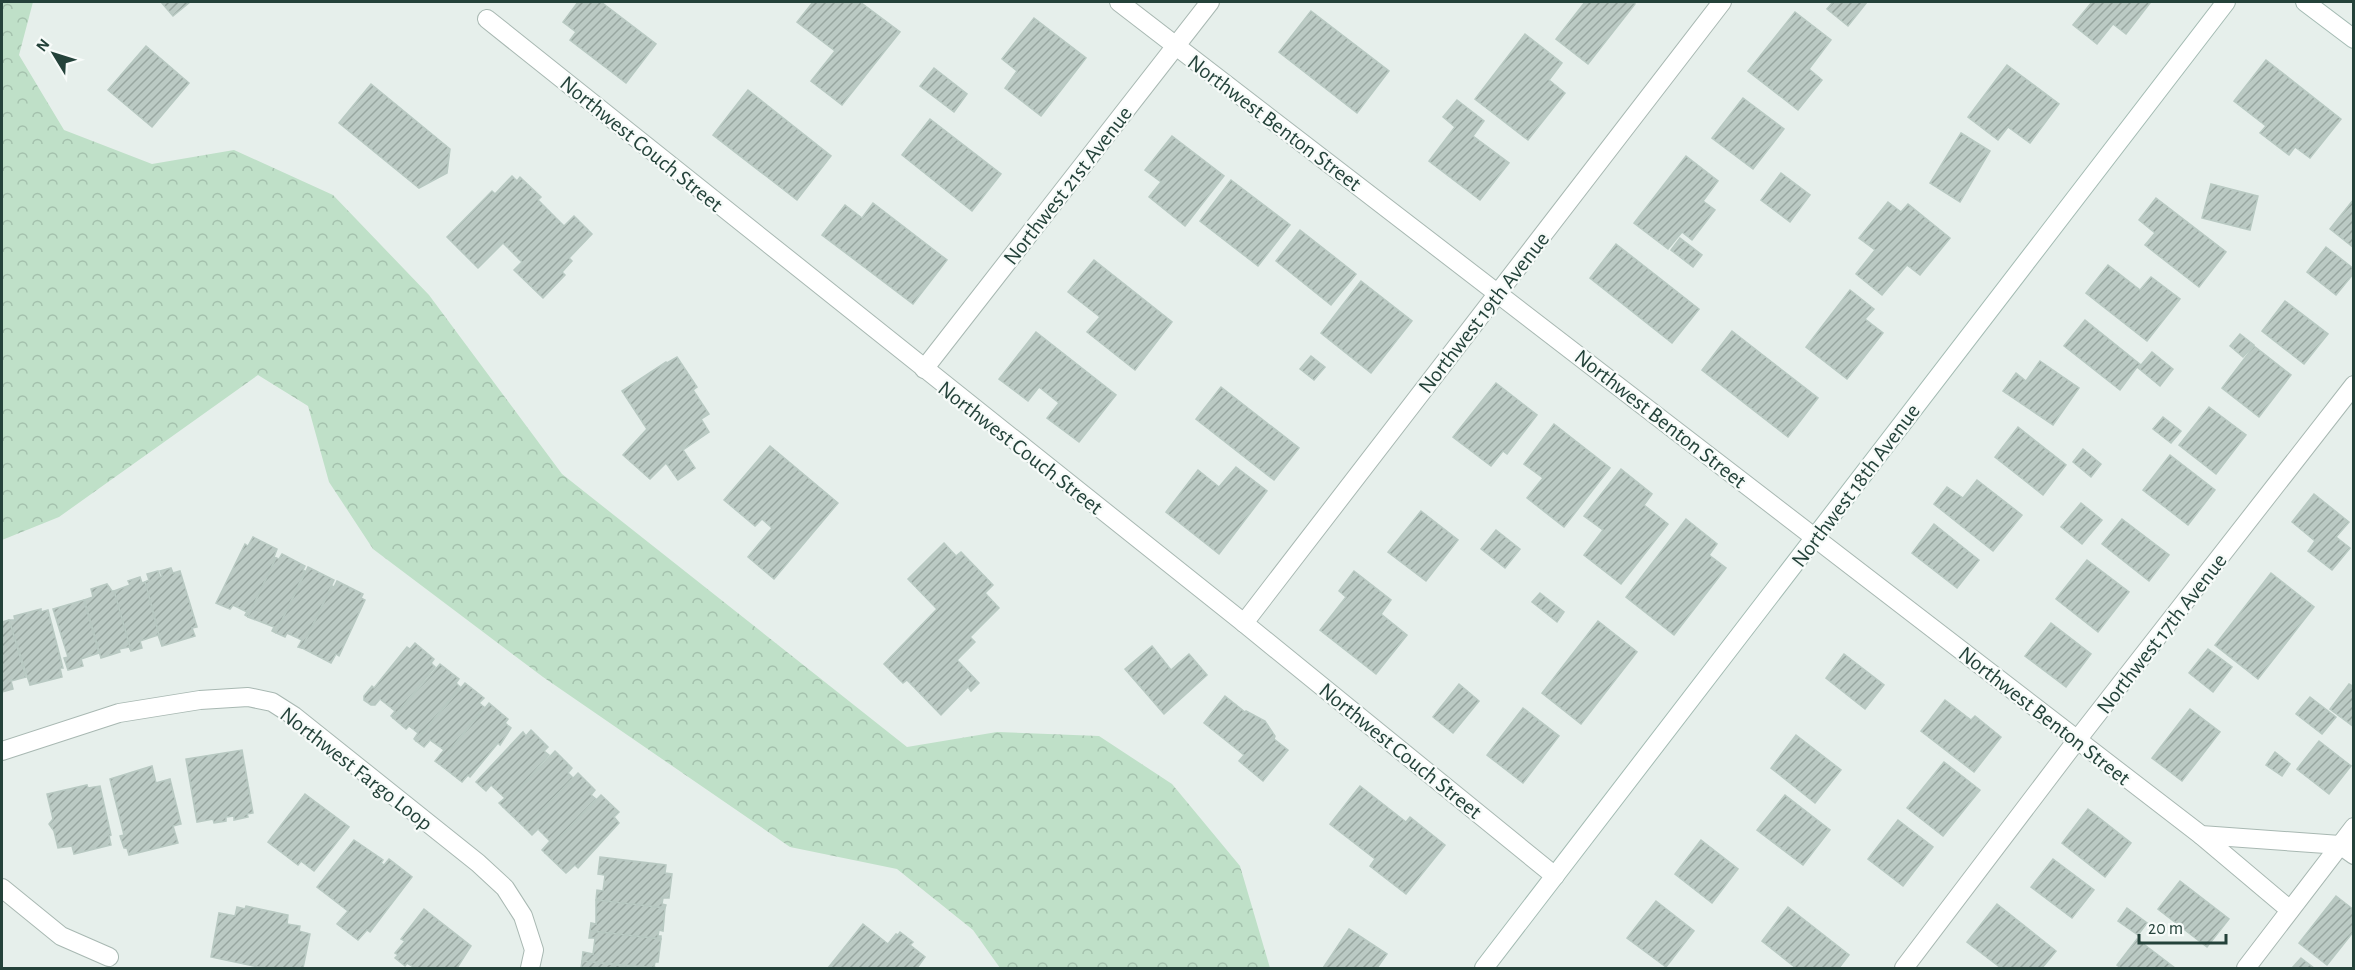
<svg xmlns="http://www.w3.org/2000/svg" width="2355" height="970" font-family="'Alegreya Sans',sans-serif">
  <defs>
    <pattern id="forest-crowns" width="20" height="18" patternUnits="userSpaceOnUse" patternTransform="scale(1.5)"><rect width="20" height="18" fill="#bfe0c8"/><path d="M2 6a3 3 0 1 1 6 0M12 15a3 3 0 1 1 6 0" fill="none" stroke="#a4c1ad"/></pattern>
    <pattern id="building-hatch" width="6" height="6" patternUnits="userSpaceOnUse" patternTransform="scale(1.5)"><rect width="6" height="6" fill="#bbcac4"/><path d="M-1 1l2-2M0 6l6-6M5 7l2-2" fill="none" stroke="#98a6a0"/></pattern>
  </defs>
  <rect width="100%" height="100%" fill="#e6efeb"/>
  <polygon fill="url(#forest-crowns)" points="2,2 33,2 19,55 64,130 152,164 234,150 333,195 429,295 562,474 907,747 997,732 1099,736 1172,784 1240,866 1270,968 1000,968 973,930 897,869 790,847 543,677 373,549 329,482 308,406 258,375 59,517 2,540"/>
  <g fill="url(#building-hatch)" stroke="#b8c9c2" stroke-width="1.5">
    <polygon points="161,2 190,2 173,16"/>
    <polygon points="578,2 601,2 656,44 626,83 570,40 576,32 563,22"/>
    <polygon points="813,2 860,2 900,32 842,105 811,81 835,51 797,22"/>
    <polygon points="1585,2 1632,2 1635,4 1588,64 1556,39"/>
    <polygon points="1833,2 1867,2 1848,26 1827,9"/>
    <polygon points="2092,2 2148,2 2150,3 2126,34 2113,24 2097,44 2073,25"/>
    <polygon points="1311,11 1389,71 1357,113 1279,52"/>
    <polygon points="1795,12 1831,40 1809,69 1822,80 1798,110 1748,71"/>
    <polygon points="1034,18 1086,58 1041,116 1005,88 1017,71 1002,59"/>
    <polygon points="1525,34 1562,63 1549,80 1565,93 1528,140 1475,99"/>
    <polygon points="146,46 189,83 152,127 108,90"/>
    <polygon points="2266,60 2341,119 2310,158 2295,147 2289,155 2260,133 2266,126 2234,101"/>
    <polygon points="2007,65 2059,104 2030,143 2008,127 1998,140 1968,117"/>
    <polygon points="934,68 967,94 954,112 920,86"/>
    <polygon points="371,84 450,149 447,173 419,188 339,123"/>
    <polygon points="748,90 831,156 797,200 713,135"/>
    <polygon points="1743,98 1784,129 1753,169 1712,138"/>
    <polygon points="1457,100 1484,121 1473,136 1509,163 1480,200 1429,161 1455,127 1443,117"/>
    <polygon points="930,119 1001,174 972,211 902,155"/>
    <polygon points="1961,133 1990,151 1960,202 1930,183"/>
    <polygon points="1172,136 1224,176 1185,226 1149,197 1161,182 1145,170"/>
    <polygon points="1686,156 1718,181 1703,201 1715,210 1692,240 1682,232 1668,249 1634,223"/>
    <polygon points="1781,173 1810,195 1790,222 1761,200"/>
    <polygon points="512,176 517,181 520,177 541,197 538,200 564,226 574,216 592,234 569,258 572,261 562,272 565,275 543,298 514,270 522,262 503,243 478,268 447,237 492,191 495,194"/>
    <polygon points="1231,180 1290,225 1258,266 1200,221"/>
    <polygon points="2211,184 2258,196 2250,230 2202,218"/>
    <polygon points="2156,198 2226,252 2199,287 2145,245 2155,233 2139,220"/>
    <polygon points="2354,199 2354,248 2330,229"/>
    <polygon points="1888,202 1901,212 1908,204 1950,238 1920,275 1907,265 1882,295 1856,274 1875,250 1859,238"/>
    <polygon points="873,203 947,260 913,304 822,235 845,205 862,218"/>
    <polygon points="1300,230 1356,274 1331,305 1276,261"/>
    <polygon points="1680,238 1702,255 1693,267 1671,250"/>
    <polygon points="1616,244 1699,309 1672,343 1590,278"/>
    <polygon points="2326,247 2354,269 2354,273 2336,295 2307,272"/>
    <polygon points="1094,260 1172,322 1135,370 1087,332 1100,317 1068,292"/>
    <polygon points="2108,265 2140,290 2151,277 2180,299 2147,341 2086,293"/>
    <polygon points="1361,281 1412,321 1371,373 1321,333"/>
    <polygon points="1850,290 1874,309 1865,319 1883,333 1847,379 1806,347"/>
    <polygon points="2285,301 2328,334 2304,364 2262,331"/>
    <polygon points="2085,320 2141,365 2152,352 2173,369 2160,386 2137,367 2120,390 2064,346"/>
    <polygon points="1732,331 1818,398 1788,437 1702,370"/>
    <polygon points="1036,332 1116,395 1079,442 1047,418 1059,403 1039,387 1028,401 999,379"/>
    <polygon points="2240,334 2254,345 2243,357 2230,346"/>
    <polygon points="2254,346 2291,375 2259,417 2222,388"/>
    <polygon points="1311,356 1325,367 1314,380 1300,369"/>
    <polygon points="677,357 697,387 693,390 709,414 701,419 709,432 683,450 695,468 678,480 666,463 650,479 623,455 647,429 622,391 666,362 667,363"/>
    <polygon points="2040,361 2079,388 2053,425 2003,391 2016,373 2026,381"/>
    <polygon points="1496,383 1537,415 1507,454 1503,451 1491,466 1453,437"/>
    <polygon points="1221,387 1299,448 1274,480 1196,419"/>
    <polygon points="2209,407 2246,435 2216,474 2179,445"/>
    <polygon points="2163,417 2181,431 2171,443 2153,429"/>
    <polygon points="1554,424 1610,468 1564,527 1527,498 1543,478 1524,464"/>
    <polygon points="2018,427 2066,465 2043,495 1995,457"/>
    <polygon points="770,446 838,503 774,579 748,557 772,528 762,519 755,526 724,500"/>
    <polygon points="2083,449 2101,464 2091,477 2073,462"/>
    <polygon points="2170,455 2215,490 2188,525 2143,490"/>
    <polygon points="1236,467 1267,491 1219,554 1166,512 1198,470 1219,487"/>
    <polygon points="1621,469 1652,494 1644,505 1668,524 1621,584 1584,555 1603,530 1584,516"/>
    <polygon points="1977,480 2022,515 1993,551 1934,504 1947,487 1963,498"/>
    <polygon points="2314,494 2349,522 2336,537 2350,548 2332,570 2308,551 2315,541 2292,522"/>
    <polygon points="2081,503 2102,520 2082,544 2061,527"/>
    <polygon points="1421,511 1458,540 1426,581 1388,552"/>
    <polygon points="1686,519 1717,544 1709,555 1726,568 1674,635 1626,597"/>
    <polygon points="2122,519 2169,555 2149,581 2102,544"/>
    <polygon points="1934,524 1979,560 1957,588 1912,553"/>
    <polygon points="1496,530 1520,549 1505,568 1481,549"/>
    <polygon points="253,537 277,549 274,557 276,558 248,617 245,615 247,612 233,605 230,609 216,603 245,544 248,546"/>
    <polygon points="944,543 956,556 961,552 993,585 985,593 999,608 970,637 975,642 957,660 979,683 971,691 968,687 941,715 907,680 903,683 884,664 937,609 908,579"/>
    <polygon points="282,554 305,566 303,570 305,571 276,633 272,631 274,627 248,617 276,558 279,559"/>
    <polygon points="2087,560 2129,592 2098,632 2056,599"/>
    <polygon points="308,567 334,580 302,648 298,647 302,640 287,633 285,637 276,633"/>
    <polygon points="171,568 173,573 180,571 197,627 192,628 195,636 162,646 145,582 149,580 147,574 158,571 160,577 162,576 160,571"/>
    <polygon points="1354,571 1391,600 1381,614 1407,635 1376,674 1320,630 1346,597 1339,591"/>
    <polygon points="2271,573 2314,607 2258,679 2215,645"/>
    <polygon points="140,577 142,583 145,582 162,646 158,635 140,641 142,648 131,651 114,591 130,585 128,581"/>
    <polygon points="337,581 363,594 361,598 365,600 339,656 336,654 331,663 302,648 332,586 334,587"/>
    <polygon points="107,584 112,591 114,591 131,651 129,647 119,649 120,652 101,658 84,600 93,597 91,589"/>
    <polygon points="1540,593 1564,612 1557,622 1532,602"/>
    <polygon points="84,600 99,653 81,659 83,666 68,670 64,658 68,657 53,609"/>
    <polygon points="41,609 41,612 48,610 63,668 60,668 62,677 30,685 9,620 15,620 14,616"/>
    <polygon points="9,620 26,677 11,681 13,689 2,692 2,622"/>
    <polygon points="1598,621 1637,652 1581,724 1542,693"/>
    <polygon points="2051,623 2091,654 2066,687 2025,656"/>
    <polygon points="415,643 434,659 431,663 435,667 393,718 391,716 395,711 380,699 375,705 371,705 364,700 364,696 372,686 374,688 407,647 410,649"/>
    <polygon points="1152,646 1171,670 1189,654 1207,675 1164,714 1125,669"/>
    <polygon points="2208,649 2232,667 2213,692 2189,673"/>
    <polygon points="1844,654 1884,685 1865,709 1826,678"/>
    <polygon points="440,664 459,679 456,683 460,687 416,741 414,739 418,733 409,726 406,729 393,718"/>
    <polygon points="465,683 484,698 479,703 484,707 439,764 435,761 444,750 430,740 424,747 416,741"/>
    <polygon points="1459,684 1479,701 1453,733 1433,717"/>
    <polygon points="2349,684 2354,687 2354,727 2330,709"/>
    <polygon points="1225,696 1245,712 1246,711 1265,721 1275,736 1274,739 1288,750 1263,781 1239,761 1244,755 1204,723"/>
    <polygon points="2310,697 2336,717 2322,734 2296,714"/>
    <polygon points="1945,700 1971,720 1975,716 2001,737 1974,772 1921,731"/>
    <polygon points="489,703 508,719 505,723 511,728 500,745 498,743 470,777 468,775 462,782 439,764"/>
    <polygon points="1523,708 1559,736 1523,783 1487,755"/>
    <polygon points="2190,709 2220,732 2182,781 2152,758"/>
    <polygon points="531,730 548,747 544,751 549,755 503,807 499,803 505,798 491,785 486,791 476,782 523,732 526,736"/>
    <polygon points="1796,735 1841,770 1815,803 1771,768"/>
    <polygon points="2319,741 2351,766 2329,794 2297,769"/>
    <polygon points="242,750 253,813 247,814 248,817 234,820 234,816 226,817 226,821 214,823 213,819 197,822 186,759"/>
    <polygon points="555,751 572,768 568,773 573,778 525,828 503,807"/>
    <polygon points="2275,752 2290,764 2282,776 2266,765"/>
    <polygon points="1944,762 1980,790 1943,836 1907,808"/>
    <polygon points="152,766 156,783 170,779 181,824 173,826 178,843 129,855 127,848 124,848 120,836 124,835 110,779"/>
    <polygon points="578,773 595,790 591,795 596,799 545,853 542,850 550,841 538,829 532,835 525,828"/>
    <polygon points="87,785 88,788 100,786 111,835 109,836 111,845 74,854 72,846 58,848 54,831 49,824 53,819 47,794"/>
    <polygon points="1360,786 1406,822 1410,817 1445,845 1406,894 1370,866 1375,859 1330,824"/>
    <polygon points="305,794 349,827 314,871 301,861 298,865 268,842"/>
    <polygon points="601,795 619,812 614,817 619,823 578,868 575,865 566,873 545,853"/>
    <polygon points="1785,795 1830,830 1803,865 1757,830"/>
    <polygon points="2088,809 2131,843 2105,877 2062,843"/>
    <polygon points="1898,820 1933,847 1903,886 1868,859"/>
    <polygon points="354,840 383,860 381,863 384,865 389,859 412,877 370,932 367,930 358,940 337,924 348,911 317,887"/>
    <polygon points="1701,840 1738,869 1712,903 1675,874"/>
    <polygon points="600,857 666,865 665,873 672,874 669,898 663,898 662,904 666,905 665,908 596,900 597,890 603,891 605,875 598,874"/>
    <polygon points="2053,859 2094,890 2072,918 2031,887"/>
    <polygon points="2180,881 2229,919 2207,947 2158,909"/>
    <polygon points="2336,896 2354,910 2354,931 2327,965 2299,943"/>
    <polygon points="596,900 665,908 663,931 659,930 658,936 661,936 661,939 590,931 591,923 596,924"/>
    <polygon points="1656,901 1694,931 1666,967 1627,938"/>
    <polygon points="1997,904 2056,951 2042,968 2001,968 1967,942"/>
    <polygon points="246,906 288,915 287,924 300,926 299,931 310,934 303,968 263,968 211,957 219,913 235,916 237,907 245,909"/>
    <polygon points="1788,907 1849,955 1839,968 1796,968 1762,941"/>
    <polygon points="2127,908 2147,923 2138,935 2118,921"/>
    <polygon points="424,909 471,946 457,968 415,968 407,963 405,966 395,958 398,955 395,953 405,941 401,939"/>
    <polygon points="863,924 888,944 896,934 898,935 900,932 913,942 910,945 925,957 917,968 828,968"/>
    <polygon points="1349,929 1387,954 1377,968 1323,968"/>
    <polygon points="590,931 661,939 658,962 655,962 654,967 657,968 582,961 583,952 593,954 595,938 589,938"/>
    <polygon points="2137,939 2175,968 2121,968 2117,965"/>
    <polygon points="2301,958 2314,968 2292,968"/>
    <polygon points="582,961 643,968 581,968"/>
  </g>
  <g fill="none" stroke-linecap="round" stroke-linejoin="round">
    <g stroke="#a8b8b2" stroke-width="20">
      <g id="street">
        <polyline points="1119,2 2201,835 2340,845 2354,855"/>
        <polyline points="487,19 1244,623 1555,876"/>
        <polyline points="924,369 1210,2"/>
        <polyline points="1244,623 1722,2"/>
        <polyline points="2,751 119,713 200,700 248,697 272,702 294,716 478,863 505,888 523,916 534,950 530,968"/>
        <polyline points="2201,835 2290,910"/>
        <polyline points="2,888 61,936 109,957"/>
        <polyline points="1904,968 2077,740 2354,385"/>
        <polyline points="2246,968 2354,827"/>
      </g>
    </g>
    <g stroke="#a4bbb3" stroke-width="20">
      <g id="secondary">
        <polyline points="2305,2 2354,39"/>
        <polyline points="1484,968 2226,2"/>
      </g>
    </g>
    <use href="#street" stroke="#fff" stroke-width="18"/>
    <use href="#secondary" stroke="#fff" stroke-width="18"/>
  </g>
  <g text-anchor="middle" stroke-width="4.5" stroke-linejoin="round" paint-order="stroke">
    <g font-size="22" fill="#24423a" stroke="#f7fbf9">
      <text transform="translate(1275 122) rotate(37)" y="8">Northwest Benton Street</text>
      <text transform="translate(642 143) rotate(39)" y="8">Northwest Couch Street</text>
      <text transform="translate(1067 185) rotate(-52)" y="8">Northwest 21st Avenue</text>
      <text transform="translate(1483 312) rotate(-52)" y="8">Northwest 19th Avenue</text>
      <text transform="translate(1661 418) rotate(38)" y="8">Northwest Benton Street</text>
      <text transform="translate(1021 447) rotate(38)" y="8">Northwest Couch Street</text>
      <text transform="translate(1855 485) rotate(-53)" y="8">Northwest 18th Avenue</text>
      <text transform="translate(2161 633) rotate(-52)" y="8">Northwest 17th Avenue</text>
      <text transform="translate(2045 715) rotate(38)" y="8">Northwest Benton Street</text>
      <text transform="translate(1401 750) rotate(39)" y="8">Northwest Couch Street</text>
      <text transform="translate(357 768) rotate(38)" y="8">Northwest Fargo Loop</text>
    </g>
  </g>
  <rect width="2355" height="970" fill="none" stroke="#24423a" stroke-width="6"/>
  <g transform="translate(54 54) rotate(308)" stroke="#f7fbf9" stroke-width="4.5" paint-order="stroke">
  <path d="M0-4.5L10 22L0 15L-10 22Z" fill="#24423a"/>
  <text y="-9" font-size="16" font-weight="bold" text-anchor="middle" fill="#24423a">N</text>
  </g>
  <path d="M2139 934v9h87v-9" fill="none" stroke="#24423a" stroke-width="3"/>
  <text x="2148" y="934" font-size="18" fill="#24423a" stroke="#f7fbf9" stroke-width="4.5" paint-order="stroke">20 m</text>
</svg>
